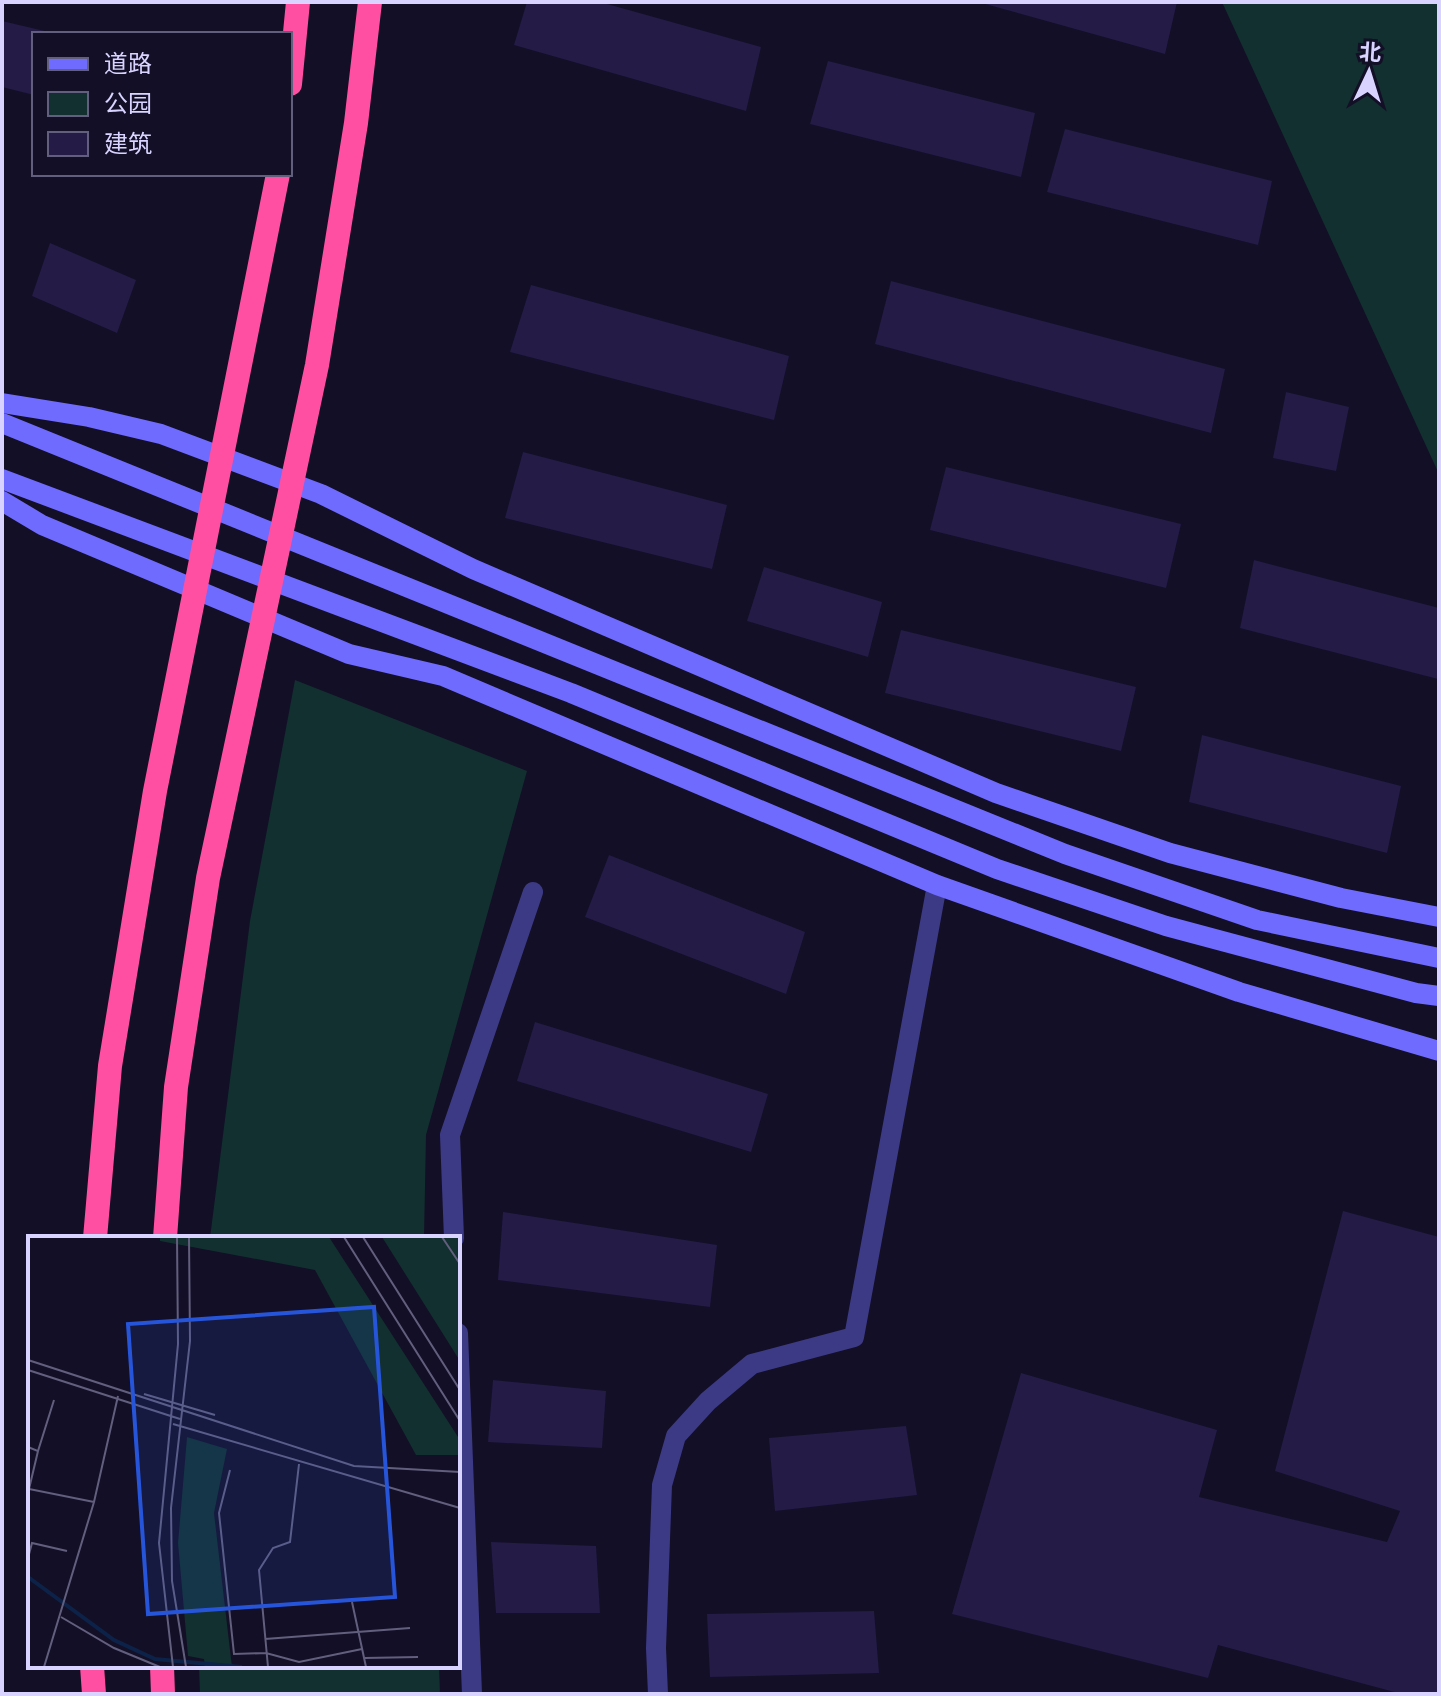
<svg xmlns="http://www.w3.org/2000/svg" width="1441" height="1696" font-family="Poppins,'Noto Sans SC',sans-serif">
  <rect width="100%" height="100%" fill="#130f26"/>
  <g fill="#12302f">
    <polygon points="1222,2 1439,2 1439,474"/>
    <polygon points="295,680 527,771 426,1135 424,1238 210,1238 250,921"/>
    <polygon points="199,1666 439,1666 440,1694 200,1694"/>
  </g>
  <g fill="#241b47">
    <polygon points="527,2 600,2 761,47 746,111 514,45"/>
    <polygon points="978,2 1177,2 1165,54"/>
    <polygon points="2,21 53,33 34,34 34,95 2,87"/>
    <polygon points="828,61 1035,113 1021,177 810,124"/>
    <polygon points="1065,129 1272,181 1258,245 1047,192"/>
    <polygon points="50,243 136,280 117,333 32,296"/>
    <polygon points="891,281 1225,369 1211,433 875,344"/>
    <polygon points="531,285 789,356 774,420 510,352"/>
    <polygon points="1286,392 1349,407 1336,471 1273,458"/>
    <polygon points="523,452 727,505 712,569 505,518"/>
    <polygon points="946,467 1181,524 1166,588 930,530"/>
    <polygon points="1254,560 1439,608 1438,679 1240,628"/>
    <polygon points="764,567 882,602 868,657 747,621"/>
    <polygon points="901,630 1136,687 1121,751 885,693"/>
    <polygon points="1202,735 1401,786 1387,853 1189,802"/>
    <polygon points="609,855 805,932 786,994 585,917"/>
    <polygon points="535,1022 768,1094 751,1152 517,1081"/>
    <polygon points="1343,1211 1439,1237 1439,1694 1402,1694 1218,1645 1208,1678 952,1614 1021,1373 1217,1430 1199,1497 1387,1542 1400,1511 1275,1471"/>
    <polygon points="503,1212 717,1245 710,1307 498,1280"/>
    <polygon points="493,1380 606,1391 602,1448 488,1442"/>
    <polygon points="906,1426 917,1495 775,1511 769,1438"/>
    <polygon points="491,1542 596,1546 600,1613 496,1613"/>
    <polygon points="874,1611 879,1673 710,1677 707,1614"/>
  </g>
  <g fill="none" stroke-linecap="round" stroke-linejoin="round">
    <g stroke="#3d3a85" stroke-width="20">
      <polyline points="454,1238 450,1135 533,892"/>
      <polyline points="458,1333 472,1694"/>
    </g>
    <polyline stroke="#3d3a85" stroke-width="20" points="658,1694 656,1648 662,1485 676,1436 708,1401 752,1364 854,1337 937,885"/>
    <g stroke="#6f6bff" stroke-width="20">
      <polyline points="2,403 89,417 161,434 321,494 473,569 996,793 1170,853 1341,898 1439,917"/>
      <polyline points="2,423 1065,854 1257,920 1439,958"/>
      <polyline points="2,479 571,693 997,869 1166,926 1416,993 1439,996"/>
      <polyline points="2,501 42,525 349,654 443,676 937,885 1239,992 1439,1051"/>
    </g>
    <g stroke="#ff4fa3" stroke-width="24">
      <polyline points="290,84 298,2"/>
      <polyline points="92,1666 94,1694"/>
      <polyline points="162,1666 163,1694"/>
    </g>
    <g stroke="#ff4fa3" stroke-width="24">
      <polyline points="95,1238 110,1066 155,791 278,174"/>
      <polyline points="165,1238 176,1087 208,878 317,365 356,123 370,2"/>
    </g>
  </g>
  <g transform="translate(28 1236)">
    <rect width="432" height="432" fill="#130f26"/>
    <path d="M132,1h169l131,203v15h-44l-101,-185 -155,-29zM354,1h78v124zM159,201l40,12 -13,64 18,154h-27l-1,-8 -16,-3 -10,-113z" fill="#12302f"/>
    <path fill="none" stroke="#0c2248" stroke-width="4" d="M0,341l86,63 41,19 87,8"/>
    <path fill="none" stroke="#625e7d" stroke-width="2" d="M316,1l116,184M335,1l97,153M414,1l18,27M0,124l326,106 106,6M0,134l152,49M116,158l71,21M145,188l287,84M0,211l10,4 -9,38 65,13M10,215l16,-51M202,234l-11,43 15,141 32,-1 33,9 63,-13M0,322l4,-15 35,8M324,366l14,65M33,381l53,31 46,19M237,403l145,-11M337,422l53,-1M16,431l50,-165 24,-106M145,431l-14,-124 19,-199 -1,-107M158,431l-14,-86 -1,-73 19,-167 -1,-104M240,431l-9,-97 14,-22 17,-6 9,-78"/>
    <path fill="#2655da" fill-opacity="0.15" stroke="#2655da" stroke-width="4" d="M346,71l21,290 -247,17 -20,-290z"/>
    <rect width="432" height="432" fill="none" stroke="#d9d4ff" stroke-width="4"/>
  </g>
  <rect width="1441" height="1696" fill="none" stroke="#d9d4ff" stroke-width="8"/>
  <rect x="32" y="32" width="260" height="144" fill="#130f26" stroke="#625e7d" stroke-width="2"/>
  <rect x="48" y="58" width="40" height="12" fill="#6f6bff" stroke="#625e7d" stroke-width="2"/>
  <text x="104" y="72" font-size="24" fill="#d9d4ff">道路</text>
  <rect x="48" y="92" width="40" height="24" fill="#12302f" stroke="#625e7d" stroke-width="2"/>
  <text x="104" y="112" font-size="24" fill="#d9d4ff">公园</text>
  <rect x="48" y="132" width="40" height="24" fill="#241b47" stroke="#625e7d" stroke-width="2"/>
  <text x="104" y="152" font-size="24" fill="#d9d4ff">建筑</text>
  <g transform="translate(1369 72) rotate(4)" stroke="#130f26" stroke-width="6" paint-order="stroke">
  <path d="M0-6L14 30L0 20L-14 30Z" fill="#d9d4ff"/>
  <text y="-12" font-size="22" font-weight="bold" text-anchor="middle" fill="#d9d4ff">北</text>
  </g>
</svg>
